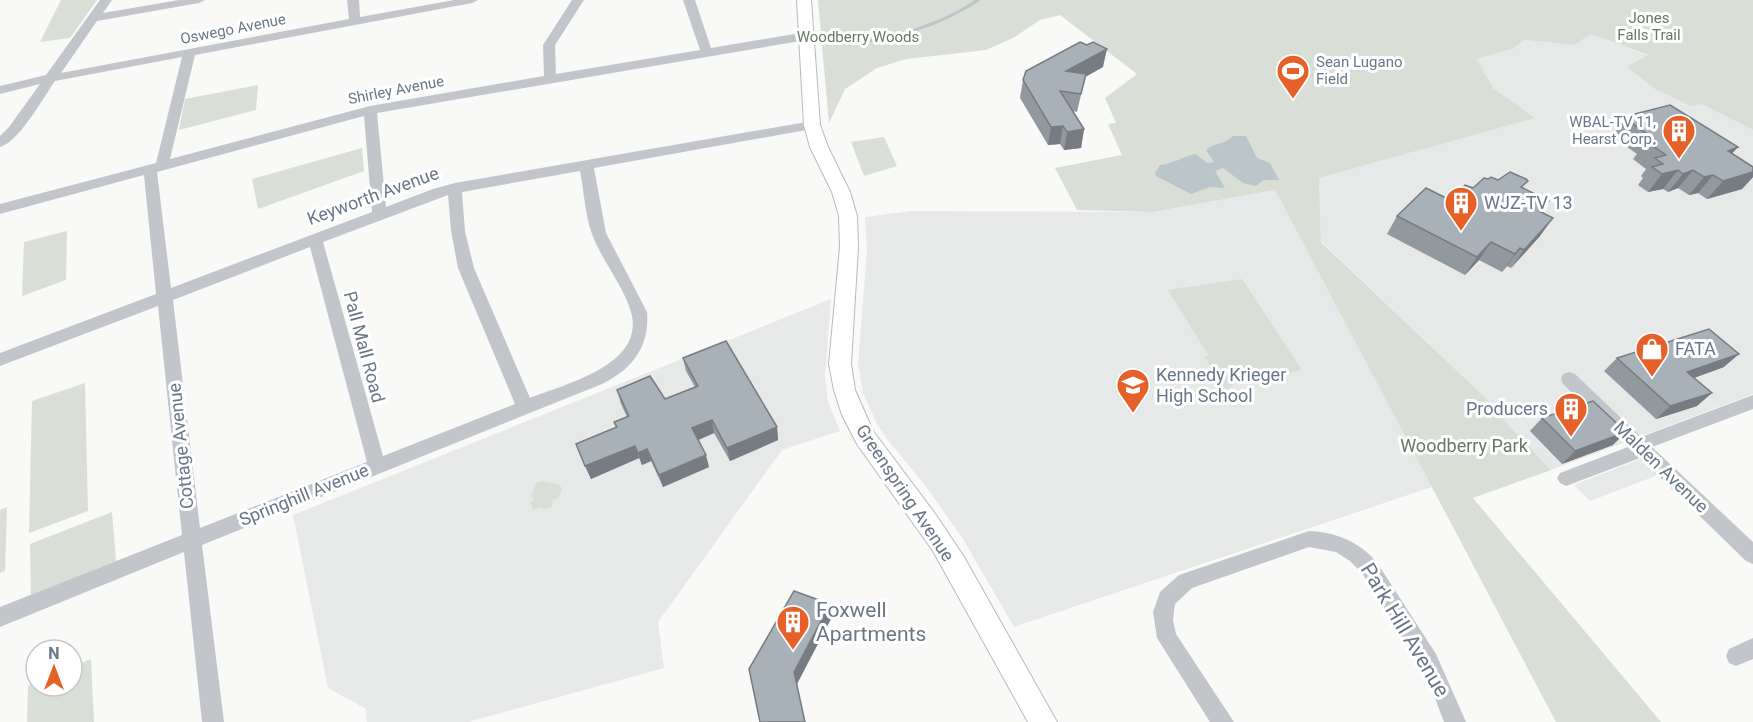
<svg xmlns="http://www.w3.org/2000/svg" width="1753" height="722" font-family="Roboto,sans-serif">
  <rect width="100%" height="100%" fill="#f9f9f7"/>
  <g fill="#e7e8e8">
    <polygon points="1591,34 1649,56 1627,67 1753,130 1753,394 1551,470 1486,401 1488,400 1321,241 1319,178 1534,118 1493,88 1477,59 1512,49 1525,40 1573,45"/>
    <polygon points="1275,190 1432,487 1014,627 963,539 927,488 887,439 876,422 863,393 858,364 867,251 865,217 911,211 1153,212"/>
    <polygon points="831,299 825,376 828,402 840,431 782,450 658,622 664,668 468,722 367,722 366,709 328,688 293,515"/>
    <polygon points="1649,456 1666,472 1590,501 1575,486 1576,484"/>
  </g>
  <g fill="#d9ded6">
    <polygon points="61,0 97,0 70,38 40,42"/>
    <polygon points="818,0 1753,0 1753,130 1701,104 1691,106 1655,89 1627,67 1648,55 1591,34 1574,45 1525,40 1512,49 1477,59 1493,88 1535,118 1319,178 1321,242 1489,401 1487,402 1551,470 1473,498 1661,722 1556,722 1275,190 1153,212 1077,210 1055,168 1122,155 1108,124 1116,123 1105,98 1137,74 1060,15 1040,20 1013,38 986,50 906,59 877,68 845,89 829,123"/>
    <polygon points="258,85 256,110 179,130 185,99"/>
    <polygon points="884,137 897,166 864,176 851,142"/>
    <polygon points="362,148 364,171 258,209 252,179"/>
    <polygon points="67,231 66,280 22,296 24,242"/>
    <polygon points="1242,279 1302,370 1234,384 1227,390 1222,387 1205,357 1209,356 1168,290"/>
    <polygon points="85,383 88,511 29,533 32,401"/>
    <polygon points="541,481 560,485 562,490 558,498 552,500 552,507 546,509 540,507 533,510 530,502 534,500 532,494 536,483"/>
    <polygon points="7,507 5,571 0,573 0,510"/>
    <polygon points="112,512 116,561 31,595 30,544"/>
    <polygon points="91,659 94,722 27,722 28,686 36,683 36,686 72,686 72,667"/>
  </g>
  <path fill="#bbc6cb" d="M1233,136h13l11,22 13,5 9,17h-15l-8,6 -13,-3 -20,-15 -8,3 10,17 -15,-1 -19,7 -35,-18 -1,-3 5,-8c13,-1 24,-9 36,-11l11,9 7,-1 -8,-12c10,-8 16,-4 27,-14z"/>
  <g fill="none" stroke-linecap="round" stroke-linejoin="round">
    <path stroke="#bbc6cb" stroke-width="3" d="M849,44c47,-7 89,-17 129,-44"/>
    <g stroke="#b6babf" stroke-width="2">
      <polygon id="major" points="797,0 811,0 820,125 828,147 850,192 857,216 858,247 851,364 855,390 873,431 936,515 964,557 1057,722 1028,722 933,551 857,444 842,415 834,390 829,364 840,247 839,216 832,192 810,147 804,125"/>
    </g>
    <g fill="#c2c6cb" fill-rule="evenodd">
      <path d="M100,0h12l-9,13 76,-13h26l-6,3 -102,18 -36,52 288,-54 -2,-19h12l1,17 94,-17h24l-6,3 -277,52 -25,104 200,-53 174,-30 -1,-31 29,-45h12l-29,45 1,29 144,-24 -17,-50h12l16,48 95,-16 6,4 -6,4 -429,73 9,94 47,-18 22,-6 357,-62 7,4 -7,4 -218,39 12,65 41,79c3,35 -15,57 -45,72l-400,161 22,177h-22l-18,-170 -184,75v-20l182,-72 -24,-229 -158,60v-13l156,-59 -12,-119 -144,39v-10l156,-41 26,-106 -127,24c-12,17 -36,61 -55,66v-11l9,-9 31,-43 -40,10v-8l46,-11zM364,116l8,96 -201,76 -14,-116zM580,171c4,20 5,44 12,63 9,25 32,53 39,78 15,53 -66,72 -101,86l-56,-130 -9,-37 -3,-39zM448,195l3,36 7,37 57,136 -132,52 -60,-214zM310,247l57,215 -167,66 -27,-228z"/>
      <polygon points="1569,372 1575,374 1641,437 1753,395 1753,409 1652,447 1753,542 1753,564 1746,561 1640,458 1566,486 1560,483 1557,478 1560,473 1628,447 1563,384 1561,379 1563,374"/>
      <path d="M1309,531c26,1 49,10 67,30l60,93 30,68h-22l-13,-34 -33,-58 -36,-57 -12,-12 -14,-9 -27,-5 -117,41 -17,16 -2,16 3,14 58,88h-24l-53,-84 -4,-26 7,-20 19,-17z"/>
      <polygon points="1753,638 1753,659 1736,666 1729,663 1726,656 1729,649"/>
    </g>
    <use href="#major" fill="#fff" fill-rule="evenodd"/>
  </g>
  <g fill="#91989e">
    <polygon points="1087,45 1103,67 1085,77 1077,112 1073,111 1084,129 1081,148 1064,150 1060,144 1048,145 1020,98 1023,80"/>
    <polygon points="1627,116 1738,147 1732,153 1753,167 1753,177 1742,189 1707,199 1698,193 1689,195 1678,188 1668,192 1663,189 1648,192 1638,185 1643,178 1641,176 1646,169 1633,159 1637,154 1613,137 1615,135 1614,134"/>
    <polygon points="1498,180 1523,188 1541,212 1540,236 1511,268 1507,266 1502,272 1479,260 1465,275 1387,234 1397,216 1450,200 1473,188"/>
    <polygon points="683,358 777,427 778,440 730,461 714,433 698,440 709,467 663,487 651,461 642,465 639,458 591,479 576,444 616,427 614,422 627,417 621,404 617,390 665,399 695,387 686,371"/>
    <polygon points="1617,358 1724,367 1694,378 1697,406 1656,419 1604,371"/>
    <polygon points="1542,418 1613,445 1562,464 1530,431"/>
  </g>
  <g fill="#767c81">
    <polygon points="1107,49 1103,67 1085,77 1077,112 1081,94 1066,71"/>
    <polygon points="1063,126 1060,144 1048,145 1051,127"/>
    <polygon points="1084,129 1081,148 1064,150 1067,132"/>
    <polygon points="1738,147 1722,165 1728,151"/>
    <polygon points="1678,170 1663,189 1648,192 1662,174"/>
    <polygon points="1693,170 1678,188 1668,192 1683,174"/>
    <polygon points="1753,172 1753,177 1742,189 1707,199 1723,181"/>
    <polygon points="1713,175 1698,193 1689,195 1704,177"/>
    <polygon points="1553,218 1540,236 1511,268 1524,250"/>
    <polygon points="1491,242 1479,260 1465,275 1477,257"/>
    <polygon points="1520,248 1507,266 1502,272 1515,254"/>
    <polygon points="1739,354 1724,367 1674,385 1687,372"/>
    <polygon points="1712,393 1697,406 1656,419 1670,406"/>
    <polygon points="712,420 714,433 696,441 692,428"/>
    <polygon points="777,427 778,440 730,461 727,448"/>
    <polygon points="1626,432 1613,445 1562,464 1575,451"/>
    <polygon points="635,446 639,458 591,479 585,466"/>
    <polygon points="647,449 651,461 642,465 638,453"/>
    <polygon points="706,455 709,467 663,487 659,475"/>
    <polygon points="830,604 831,619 796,686 794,672"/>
  </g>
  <g fill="#a9b1b8" stroke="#767c81" stroke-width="1.5">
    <polygon points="1080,42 1087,45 1093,42 1107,49 1066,71 1086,74 1081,94 1060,91 1084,129 1067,132 1063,126 1051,127 1023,80 1026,71"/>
    <polygon points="1670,105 1738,147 1728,151 1753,167 1753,172 1723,181 1713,175 1704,177 1693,170 1683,174 1678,170 1662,174 1652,167 1663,164 1655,158 1666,155 1646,141 1654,139 1626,119 1630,118 1627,116"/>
    <polygon points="1510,172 1526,179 1528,181 1521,187 1549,201 1539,211 1553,218 1524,250 1520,248 1515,254 1491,242 1477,257 1397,216 1426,188 1450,200 1465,185 1473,188 1484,178 1488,179 1491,177 1498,180"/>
    <polygon points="1709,329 1739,354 1687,372 1712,393 1670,406 1617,358"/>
    <polygon points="726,341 777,427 727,448 712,420 692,428 706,455 659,475 647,449 638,453 635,446 585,466 576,444 617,427 614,422 629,416 617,390 650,376 665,399 698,386 683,358"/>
    <polygon points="1593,401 1626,432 1575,451 1542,418"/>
    <polygon points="794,591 830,604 794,672 805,722 760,722 749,669"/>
  </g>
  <defs>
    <g id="stadium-pin" transform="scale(1.725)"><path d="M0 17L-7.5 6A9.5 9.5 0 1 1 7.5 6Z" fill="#e6612a" stroke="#fff"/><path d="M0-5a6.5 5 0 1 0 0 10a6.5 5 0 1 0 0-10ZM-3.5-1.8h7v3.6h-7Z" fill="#fff"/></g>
    <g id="building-pin" transform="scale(1.725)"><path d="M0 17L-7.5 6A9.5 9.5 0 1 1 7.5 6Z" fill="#e6612a" stroke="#fff"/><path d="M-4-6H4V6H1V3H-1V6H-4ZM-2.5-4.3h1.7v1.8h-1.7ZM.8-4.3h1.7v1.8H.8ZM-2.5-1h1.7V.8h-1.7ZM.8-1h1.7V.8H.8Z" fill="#fff"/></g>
    <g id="shop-pin" transform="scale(1.725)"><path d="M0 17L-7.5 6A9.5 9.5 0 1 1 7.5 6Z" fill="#e6612a" stroke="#fff"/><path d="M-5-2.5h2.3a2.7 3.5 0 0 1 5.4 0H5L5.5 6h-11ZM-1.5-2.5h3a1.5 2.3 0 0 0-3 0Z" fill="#fff"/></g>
    <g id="school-pin" transform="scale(1.725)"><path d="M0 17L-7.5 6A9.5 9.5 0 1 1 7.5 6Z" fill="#e6612a" stroke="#fff"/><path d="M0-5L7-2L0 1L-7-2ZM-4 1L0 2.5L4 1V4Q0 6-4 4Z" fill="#fff"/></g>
  </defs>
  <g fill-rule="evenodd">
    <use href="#stadium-pin" x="1293" y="71"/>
    <use href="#building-pin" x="1679" y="131"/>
    <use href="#building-pin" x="1461" y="203"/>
    <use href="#shop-pin" x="1652" y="349"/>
    <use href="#school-pin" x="1133" y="385"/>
    <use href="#building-pin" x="1571" y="409"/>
    <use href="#building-pin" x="793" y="622"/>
  </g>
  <g text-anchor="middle" stroke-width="6" stroke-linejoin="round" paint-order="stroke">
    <g font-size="15" fill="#667a63" stroke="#fff">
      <text x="1649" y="23">Jones<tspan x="1649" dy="17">Falls Trail</tspan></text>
      <text x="858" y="42">Woodberry Woods</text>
    </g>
    <g font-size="15" fill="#687888" stroke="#fff">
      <text transform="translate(233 29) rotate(-11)" y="5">Oswego Avenue</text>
      <text transform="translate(396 90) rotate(-11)" y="5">Shirley Avenue</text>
    </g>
    <g font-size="15" fill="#687888" stroke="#fff" text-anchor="start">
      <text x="1316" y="67">Sean Lugano<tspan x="1316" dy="17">Field</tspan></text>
      <text x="1656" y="127" text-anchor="end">WBAL-TV 11,<tspan x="1656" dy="17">Hearst Corp.</tspan></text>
    </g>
    <g font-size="18" fill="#687888" stroke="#fff">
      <text transform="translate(373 196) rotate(-20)" y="6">Keyworth Avenue</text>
      <text transform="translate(364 347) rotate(75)" y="6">Pall Mall Road</text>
      <text transform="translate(181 446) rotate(-96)" y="6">Cottage Avenue</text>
      <text transform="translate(1661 467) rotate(44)" y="6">Malden Avenue</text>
      <text transform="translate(905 493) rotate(56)" y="6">Greenspring Avenue</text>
      <text transform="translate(304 495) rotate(-22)" y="6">Springhill Avenue</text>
    </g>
    <g font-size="18" fill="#687888" stroke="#fff" text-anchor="start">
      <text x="1484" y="209">WJZ-TV 13</text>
      <text x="1675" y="355">FATA</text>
      <text x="1156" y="381">Kennedy Krieger<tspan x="1156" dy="21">High School</tspan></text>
      <text x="1548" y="415" text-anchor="end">Producers</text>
    </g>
    <g font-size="18" fill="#667a63" stroke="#fff">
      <text x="1464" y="452">Woodberry Park</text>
    </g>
    <g font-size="21" fill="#687888" stroke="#fff" text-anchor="start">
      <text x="816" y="617">Foxwell<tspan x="816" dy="24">Apartments</tspan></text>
    </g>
    <g font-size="21" fill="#687888" stroke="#fff">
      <text transform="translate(1405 630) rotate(59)" y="7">Park Hill Avenue</text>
    </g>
  </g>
  <g transform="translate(54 668)"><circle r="28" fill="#ffffff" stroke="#c3c9cf" stroke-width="1.5"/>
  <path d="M0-4.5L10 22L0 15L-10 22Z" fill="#e6612a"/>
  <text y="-9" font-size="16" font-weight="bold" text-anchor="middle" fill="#687888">N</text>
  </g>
</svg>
